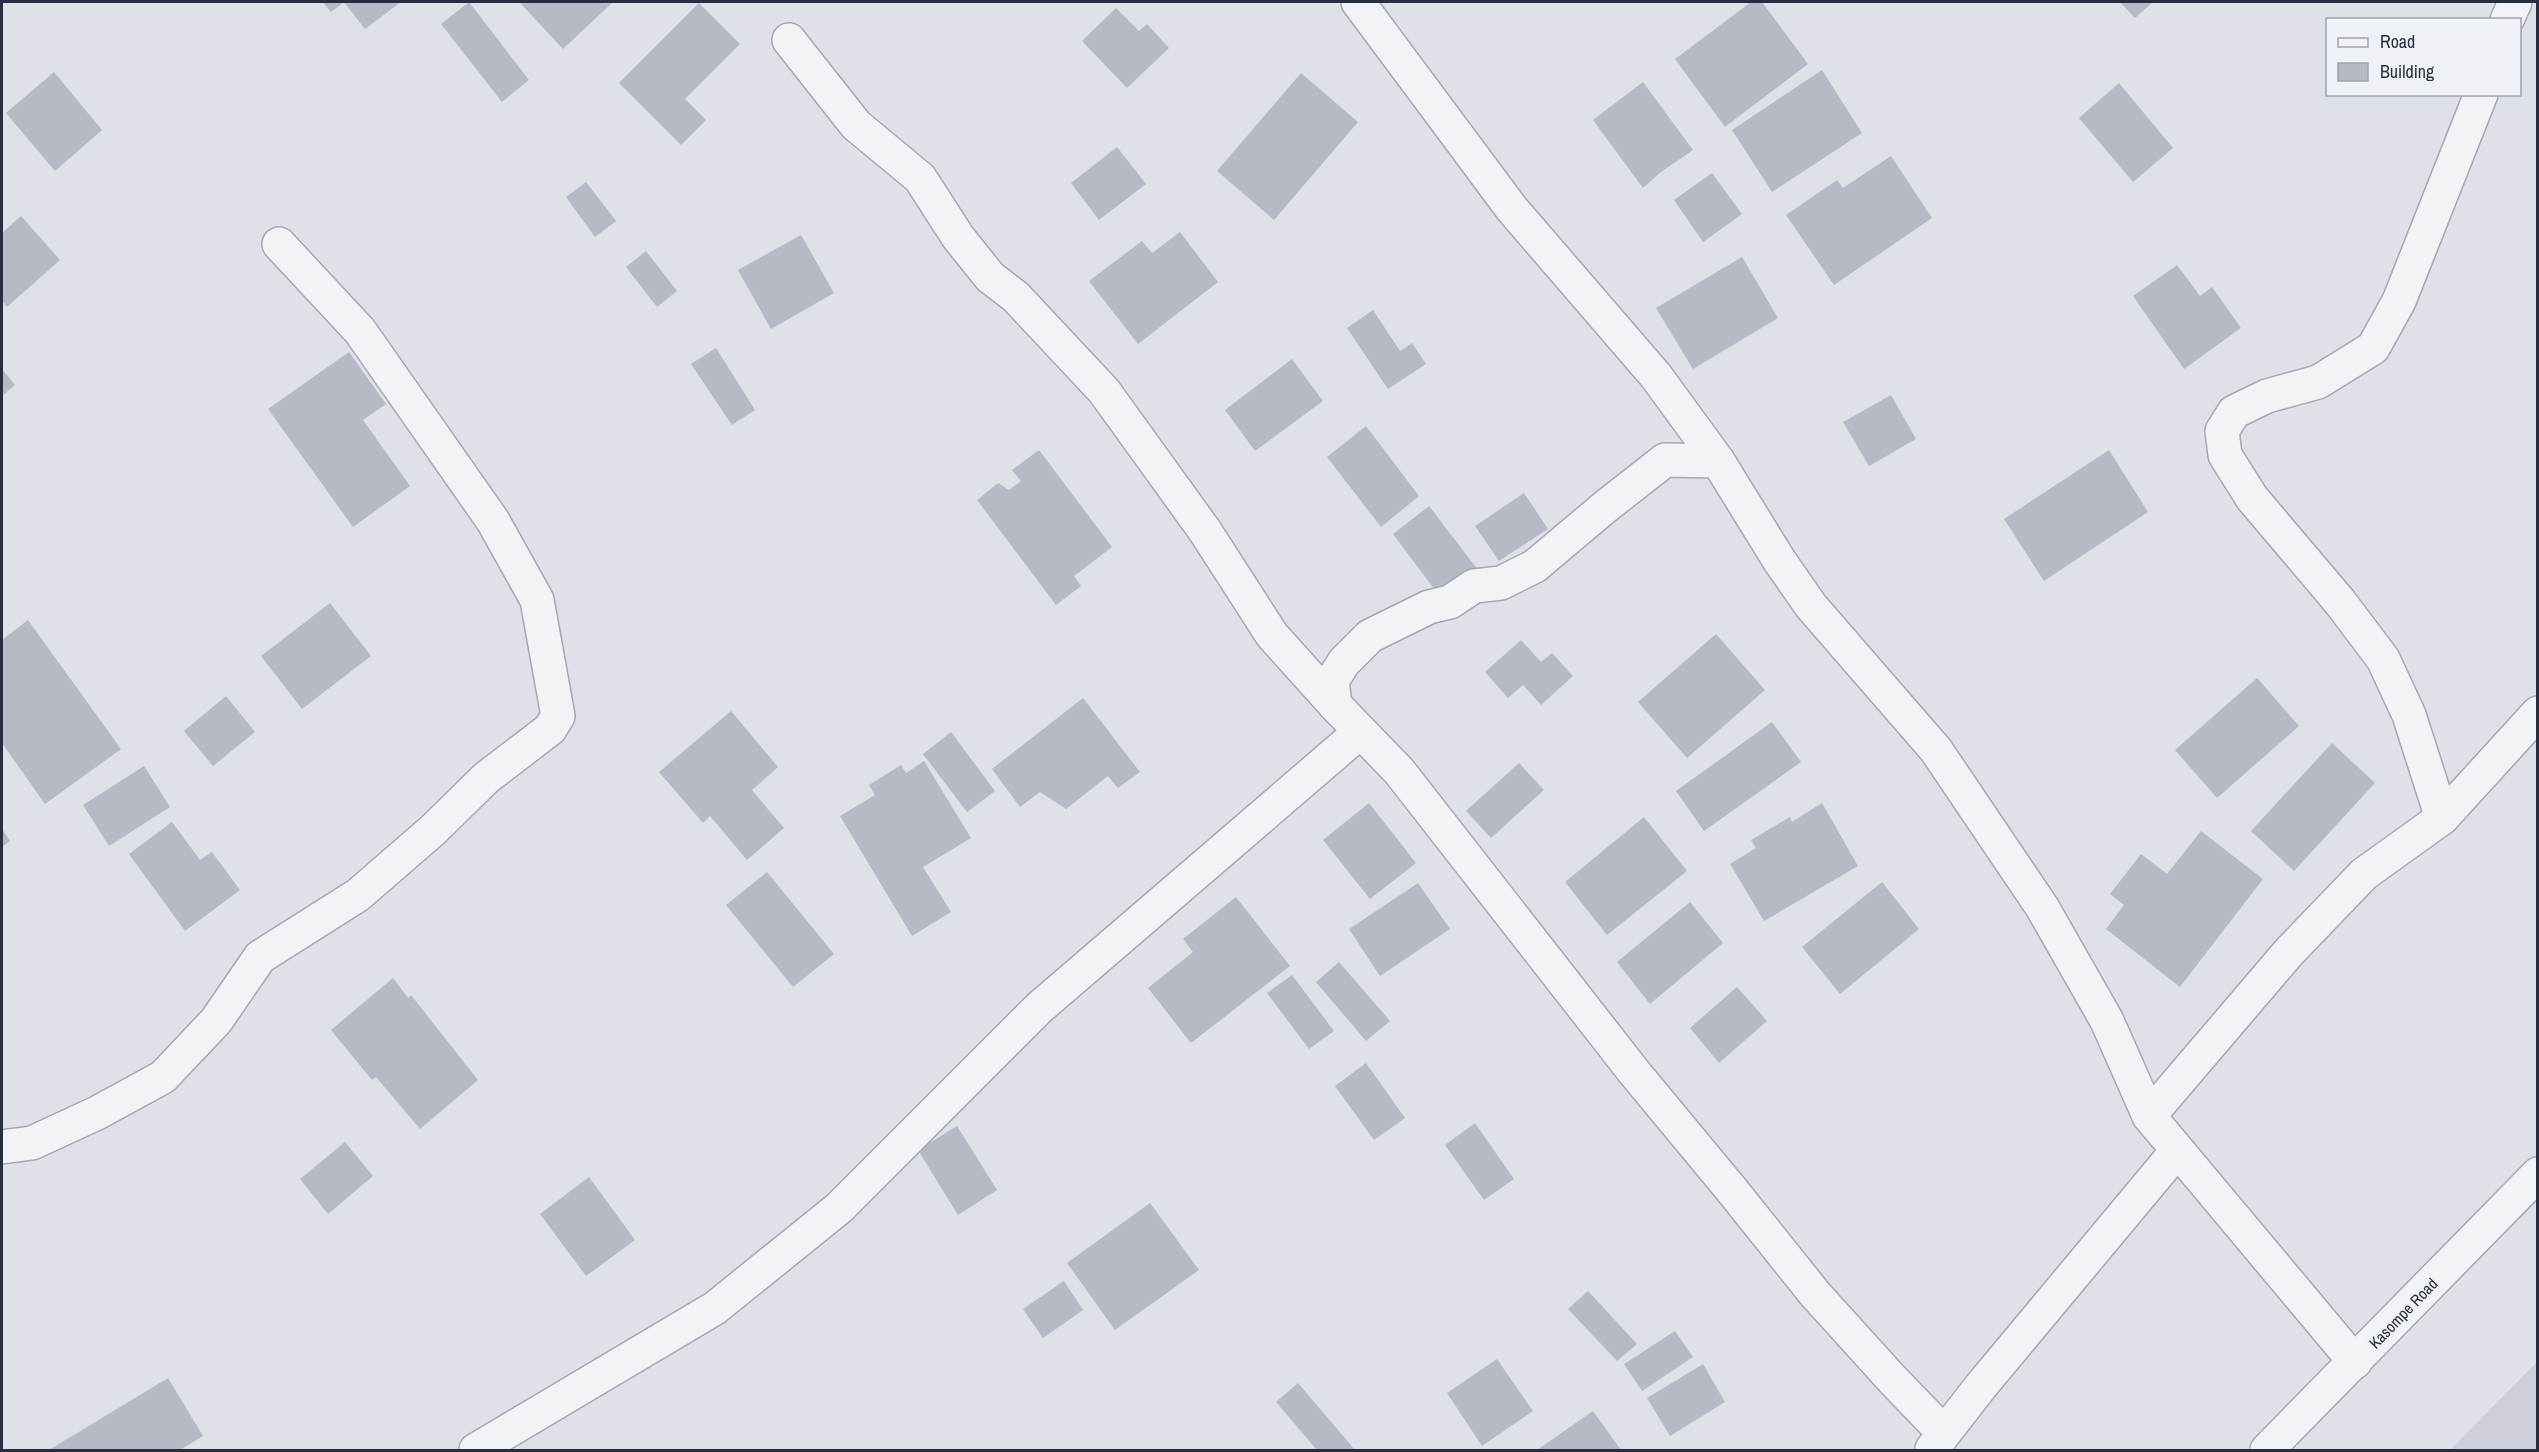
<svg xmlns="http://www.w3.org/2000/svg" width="2539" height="1452" font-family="'Archivo Narrow',sans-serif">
  <rect width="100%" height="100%" fill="#dfe1e8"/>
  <polygon fill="#cdd0da" points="2537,1362 2537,1450 2450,1450"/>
  <g fill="#b6bac5">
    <polygon points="323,2 401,2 365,29 344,2 331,12"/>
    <polygon points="469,2 529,80 502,102 441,24"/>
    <polygon points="524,2 613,2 563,49 521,4"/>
    <polygon points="1751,2 1762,2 1808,64 1725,127 1675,59"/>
    <polygon points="2120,2 2153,2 2135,18"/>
    <polygon points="699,3 740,44 685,99 706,120 681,145 619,83"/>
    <polygon points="1116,8 1139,31 1147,24 1169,48 1127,88 1082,41"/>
    <polygon points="1822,70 1862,133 1772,192 1732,130"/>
    <polygon points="54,72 102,130 55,171 6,113"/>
    <polygon points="1301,73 1358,122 1274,220 1217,171"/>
    <polygon points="1643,82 1693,150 1661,172 1643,188 1593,120"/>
    <polygon points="2119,83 2173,148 2133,182 2079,118"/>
    <polygon points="1117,147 1146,184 1099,220 1071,183"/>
    <polygon points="1891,156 1932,218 1834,285 1786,215 1837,180 1843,188"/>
    <polygon points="1712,173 1742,214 1703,242 1674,200"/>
    <polygon points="586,182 616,221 595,237 566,197"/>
    <polygon points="21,216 60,260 7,307 2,301 2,233"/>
    <polygon points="1180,232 1218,282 1138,344 1089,281 1142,241 1152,253"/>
    <polygon points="801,235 834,293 771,329 738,270"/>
    <polygon points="646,251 677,291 657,307 626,267"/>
    <polygon points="1742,257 1778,318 1693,369 1656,308"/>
    <polygon points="2177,265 2200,296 2212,287 2241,328 2184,369 2133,296"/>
    <polygon points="1373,310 1400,351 1412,343 1426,364 1388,389 1347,328"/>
    <polygon points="716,348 755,410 732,425 691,364"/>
    <polygon points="349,352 386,404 363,420 410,486 353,527 268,409"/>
    <polygon points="1292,359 1323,401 1255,451 1225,410"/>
    <polygon points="2,369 15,385 2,396"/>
    <polygon points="1891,395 1916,439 1869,466 1843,422"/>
    <polygon points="1366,426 1419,496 1381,527 1327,457"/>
    <polygon points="1039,450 1112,547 1074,576 1081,586 1056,605 977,500 998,483 1009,490 1021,481 1012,470"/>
    <polygon points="2109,450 2148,512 2044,581 2004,519"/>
    <polygon points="1524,493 1548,529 1499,561 1475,526"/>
    <polygon points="1429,506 1478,570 1441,598 1393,534"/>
    <polygon points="330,603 371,656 302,709 261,656"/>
    <polygon points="28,620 121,749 45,804 2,743 2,640"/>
    <polygon points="1716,634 1765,690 1687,758 1638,702"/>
    <polygon points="1521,640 1541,662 1552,653 1573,676 1541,705 1523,685 1508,698 1485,672"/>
    <polygon points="2257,678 2299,726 2217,798 2175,750"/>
    <polygon points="226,696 255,732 213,766 184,731"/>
    <polygon points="1083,698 1140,772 1118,788 1108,776 1066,809 1040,792 1020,807 992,769"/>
    <polygon points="731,711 778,767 752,790 784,828 747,860 710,816 703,823 659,772"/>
    <polygon points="1772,722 1801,762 1704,831 1676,791"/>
    <polygon points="951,732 995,791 967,812 923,754"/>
    <polygon points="2332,743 2375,783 2294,871 2251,831"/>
    <polygon points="924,761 971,838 923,867 951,912 912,936 840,816 875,795 869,785 901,765 906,773"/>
    <polygon points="1519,763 1544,790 1491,838 1466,811"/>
    <polygon points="144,766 170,807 109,846 83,805"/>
    <polygon points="1369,803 1416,863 1370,899 1323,840"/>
    <polygon points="1822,803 1858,866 1764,921 1730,864 1756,848 1751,840 1790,817 1792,822"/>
    <polygon points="1644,817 1687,871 1607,935 1565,882"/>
    <polygon points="172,822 200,860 212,852 240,890 185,931 129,854"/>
    <polygon points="2,829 10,841 2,847"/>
    <polygon points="2201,831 2263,879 2180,987 2106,929 2124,905 2110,894 2141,854 2167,874"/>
    <polygon points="767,872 834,954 793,987 726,905"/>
    <polygon points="1882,882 1919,929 1840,994 1802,947"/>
    <polygon points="1418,883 1450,929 1380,976 1349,929"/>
    <polygon points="1236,897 1290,966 1191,1043 1148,988 1193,952 1183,939"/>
    <polygon points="1690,902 1723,943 1650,1004 1617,962"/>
    <polygon points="1339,962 1390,1021 1366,1041 1316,982"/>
    <polygon points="1292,975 1334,1031 1309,1049 1267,993"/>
    <polygon points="393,978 408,998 411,995 478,1080 420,1129 376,1077 372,1080 331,1030"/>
    <polygon points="1737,987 1767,1021 1719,1063 1690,1028"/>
    <polygon points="1366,1063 1405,1118 1374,1140 1335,1086"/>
    <polygon points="1475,1123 1514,1179 1484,1200 1445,1145"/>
    <polygon points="957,1126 997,1190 958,1215 918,1150"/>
    <polygon points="345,1142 373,1176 328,1214 300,1179"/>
    <polygon points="589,1177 635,1240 586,1276 540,1214"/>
    <polygon points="1150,1203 1199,1270 1115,1330 1067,1263"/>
    <polygon points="1064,1281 1083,1310 1043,1338 1023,1309"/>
    <polygon points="1588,1291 1637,1344 1617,1361 1568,1309"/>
    <polygon points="1675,1331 1693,1357 1642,1391 1624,1364"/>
    <polygon points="1497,1359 1533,1411 1482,1446 1447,1393"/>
    <polygon points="1703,1364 1725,1402 1670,1436 1647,1398"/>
    <polygon points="168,1378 203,1436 180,1450 49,1450"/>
    <polygon points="1298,1383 1355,1450 1317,1450 1276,1402"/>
    <polygon points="1593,1411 1621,1450 1537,1450"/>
  </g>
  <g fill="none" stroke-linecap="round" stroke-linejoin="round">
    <g stroke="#a4a8b2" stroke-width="36">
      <g id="minor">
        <polyline points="1358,2 1512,209 1656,376 1718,461 1779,560 1811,606 1936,750 2042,907 2107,1021 2149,1116 2355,1362"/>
        <polyline points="2507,20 2515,2"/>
        <polyline points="789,40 856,125 920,178 958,237 990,277 1016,297 1104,391 1205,531 1272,635 1335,705"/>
        <polyline points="1718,461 1665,460 1605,507 1535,566 1501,583 1474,586 1450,602 1429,607 1370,636 1344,662 1332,681 1335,705 1399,771 1634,1072 1731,1189 1815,1294 1892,1379 1944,1433"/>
        <polyline points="2442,818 2409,715 2383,659 2340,602 2252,498 2225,455 2222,431 2234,412 2267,396 2318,382 2373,348 2399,301 2481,94"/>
        <polyline points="2149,1116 2289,952 2364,874 2442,818 2538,713"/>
        <polyline points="2,1147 32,1143 97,1113 163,1077 216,1021 260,957 358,895 433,830 486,778 550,729 558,716 537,600 493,521 360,331 279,244"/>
        <polyline points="1932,1449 1981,1386 2176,1152"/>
        <polyline points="476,1450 715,1308 839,1208 1039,1008 1360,732"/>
        <polyline points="2267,1450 2538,1174"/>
      </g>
    </g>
    <use href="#minor" stroke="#f2f3f6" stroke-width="33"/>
  </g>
  <g text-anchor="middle" stroke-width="6" stroke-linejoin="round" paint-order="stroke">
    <g font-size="16" fill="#282e3f" stroke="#eef1f6">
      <text transform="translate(2403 1313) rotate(-46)" y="6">Kasompe Road</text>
    </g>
  </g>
  <rect width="2539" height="1452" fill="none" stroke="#282e3f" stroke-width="6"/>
  <rect x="2326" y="18" width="195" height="78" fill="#eef1f6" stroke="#9fa3ad" stroke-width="1.5"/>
  <rect x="2338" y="38" width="30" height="9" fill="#f2f3f6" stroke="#9fa3ad" stroke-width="1.5"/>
  <text x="2380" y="48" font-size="18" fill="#282e3f">Road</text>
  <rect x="2338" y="63" width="30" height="18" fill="#b6bac5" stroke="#9fa3ad" stroke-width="1.5"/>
  <text x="2380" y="78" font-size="18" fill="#282e3f">Building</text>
</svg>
